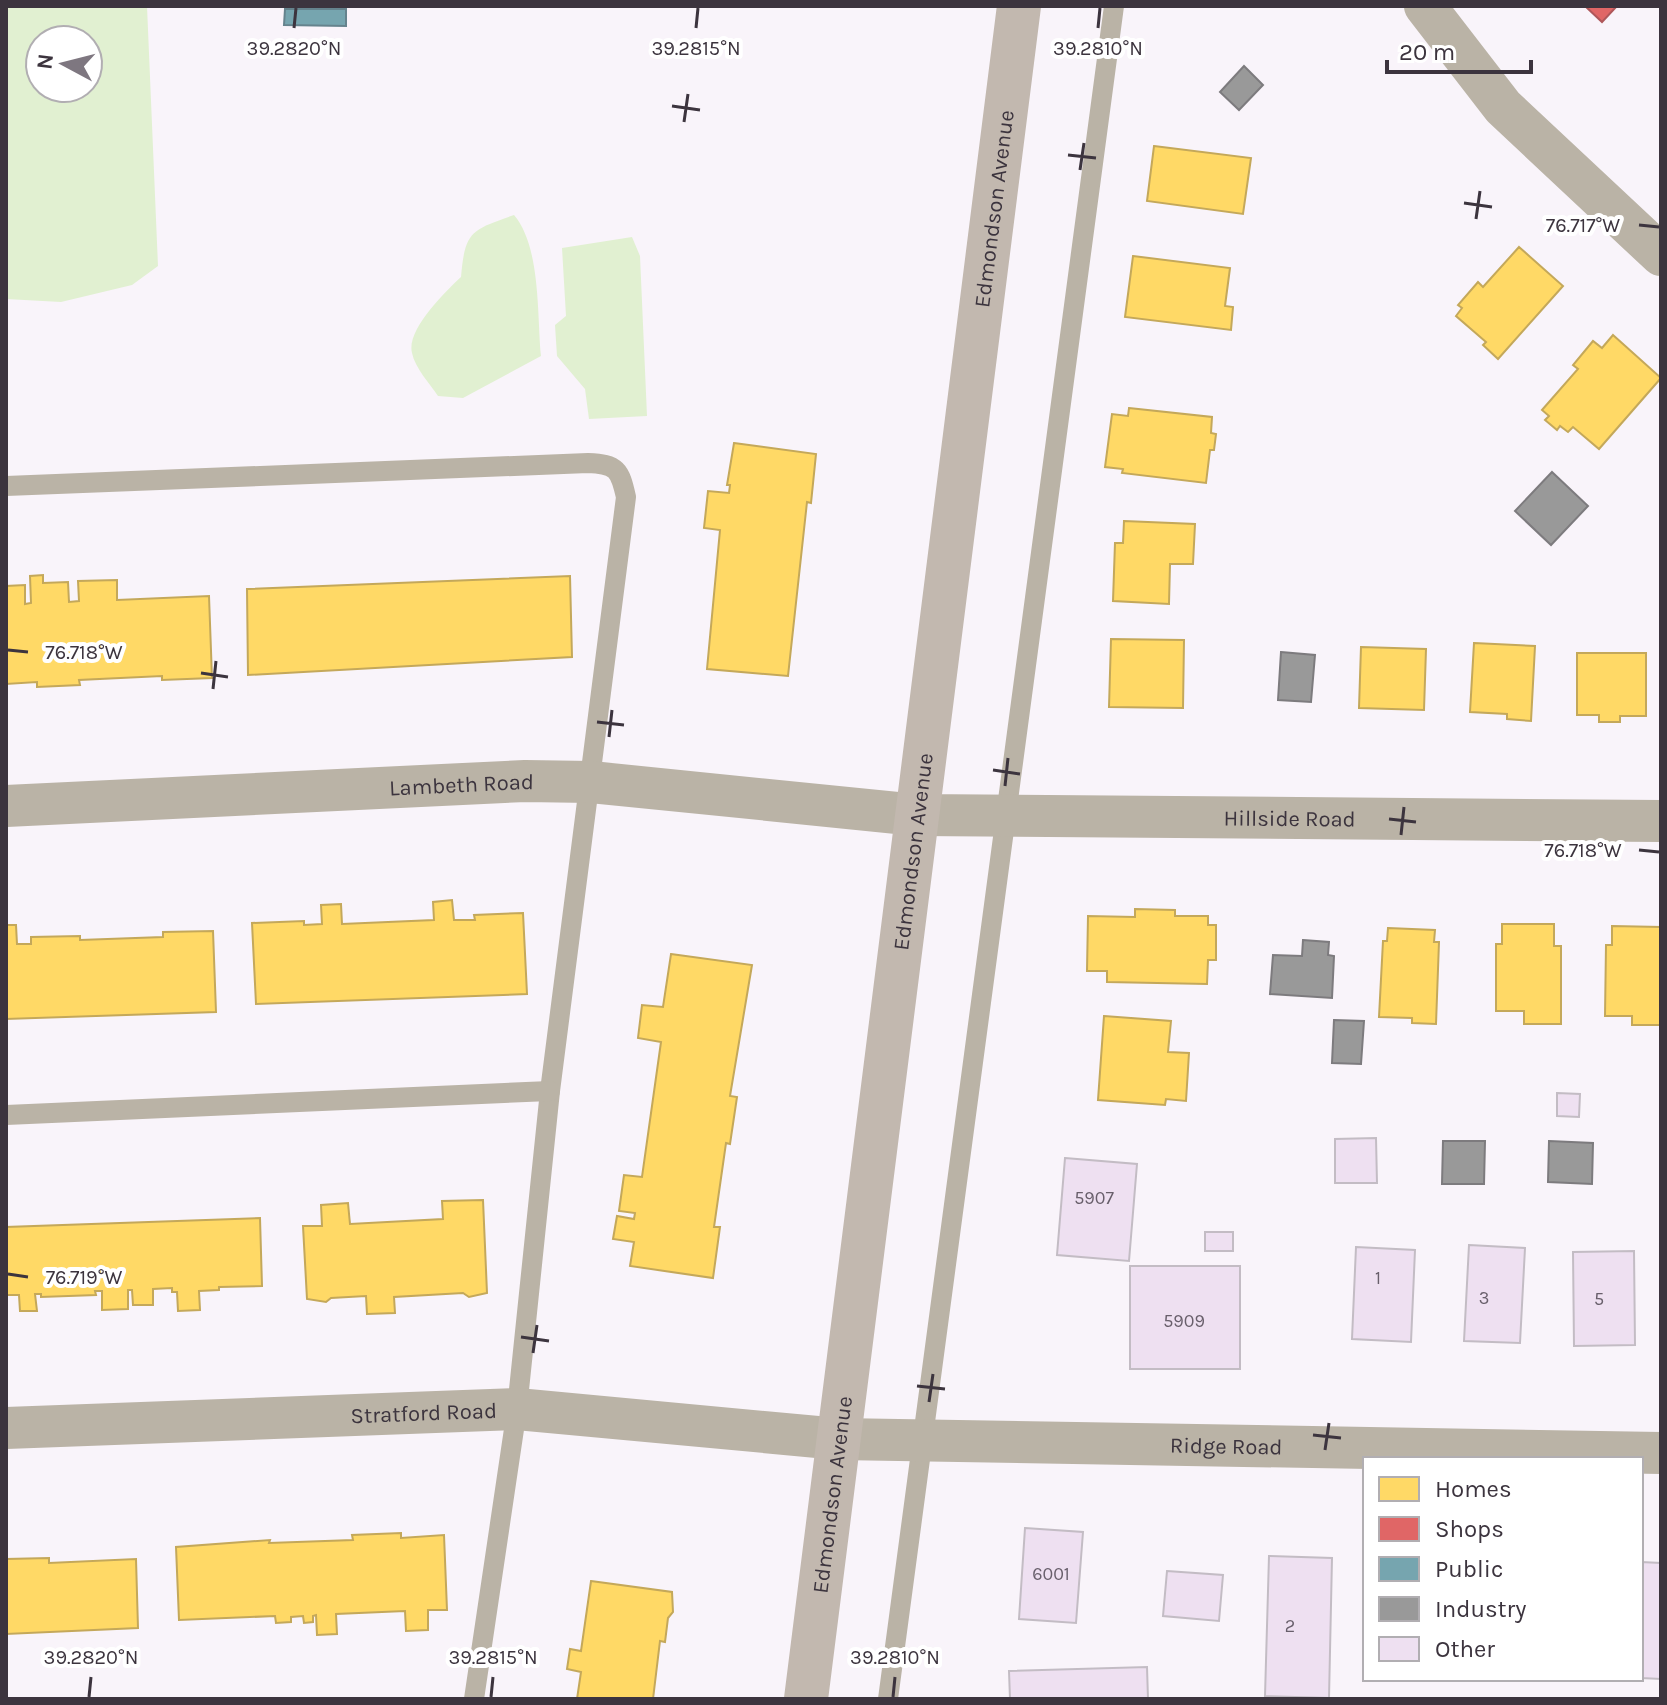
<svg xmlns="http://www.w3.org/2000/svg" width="1667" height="1705" font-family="Karla,sans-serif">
  <rect width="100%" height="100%" fill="#f9f4fa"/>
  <g fill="#e1f0d1" fill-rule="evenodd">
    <path d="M6,6h141l11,260 -26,19 -71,17 -55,-3zM40,40h48v48h-48z"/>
    <path d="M514,215c27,32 23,100 27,141l-78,42 -25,-2c-8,-12 -23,-28 -26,-43 -6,-23 33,-61 49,-76 4,-46 10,-47 53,-62z"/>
    <polygon points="632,237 640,256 647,416 589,419 585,389 557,356 555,325 566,316 562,248"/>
  </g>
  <g fill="#ffd966" stroke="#c4a85a" stroke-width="2">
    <polygon points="1154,146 1251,158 1243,214 1147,201"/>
    <polygon points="1519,247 1563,286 1498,359 1483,345 1486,342 1456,316 1462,308 1458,305 1478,282 1483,287"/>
    <polygon points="1133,256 1230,268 1225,306 1233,307 1231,330 1125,317"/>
    <polygon points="1613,335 1661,378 1599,449 1573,427 1568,432 1560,426 1557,430 1545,420 1549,416 1542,410 1578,369 1573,365 1593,341 1602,348"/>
    <polygon points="1129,408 1212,417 1211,433 1216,434 1214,450 1210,450 1206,483 1122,473 1123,469 1105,467 1112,414 1128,416"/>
    <polygon points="734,443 816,454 811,503 807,502 788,676 707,669 720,530 704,528 708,491 729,493 730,485 727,485"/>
    <polygon points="1124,521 1195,524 1193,564 1170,564 1169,604 1113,601 1115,543 1123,543"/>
    <polygon points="43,575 43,583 68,582 69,602 79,601 78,581 117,580 117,600 209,596 212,678 162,680 162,676 79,680 80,685 37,687 37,682 6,684 6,586 25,585 25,604 31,603 30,576"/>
    <polygon points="570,576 572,657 248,675 247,589"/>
    <polygon points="1111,639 1184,640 1183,708 1109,707"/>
    <polygon points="1474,643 1535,646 1531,721 1507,719 1507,714 1470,712"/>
    <polygon points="1361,647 1426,649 1424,710 1359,708"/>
    <polygon points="1577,653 1646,653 1646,716 1620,716 1620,722 1599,722 1599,715 1577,715"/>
    <polygon points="452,900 454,920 475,920 474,915 523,913 527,994 256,1004 252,923 304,921 304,925 322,924 321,905 341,904 342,924 434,920 433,902"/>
    <polygon points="1135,909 1175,910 1175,916 1208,916 1208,925 1216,925 1216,960 1208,960 1207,984 1107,982 1107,971 1087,971 1088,916 1135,917"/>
    <polygon points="1502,924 1554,924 1554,946 1561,946 1561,1024 1524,1024 1524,1011 1496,1011 1496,944 1502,944"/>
    <polygon points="6,925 16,925 17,944 31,944 31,937 80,936 80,940 163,937 163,932 213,931 216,1012 6,1019"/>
    <polygon points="1612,926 1661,927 1661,1025 1632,1025 1632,1016 1605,1016 1606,945 1612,945"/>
    <polygon points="1388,928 1435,930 1434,942 1439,942 1436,1024 1412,1023 1412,1018 1379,1017 1383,941 1387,941"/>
    <polygon points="671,954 752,965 730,1096 737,1097 730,1144 726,1143 714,1227 720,1227 713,1278 630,1266 634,1242 613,1239 617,1216 634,1219 635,1213 619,1211 624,1175 642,1177 661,1042 638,1038 642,1005 663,1007"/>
    <polygon points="1104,1016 1171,1021 1168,1052 1189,1053 1186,1101 1166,1099 1165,1105 1098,1100"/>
    <polygon points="483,1200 487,1293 469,1297 463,1293 394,1297 395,1313 367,1314 366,1296 331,1298 326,1302 307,1299 303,1226 322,1226 321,1205 348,1203 350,1224 443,1219 442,1201"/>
    <polygon points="260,1218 262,1286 219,1287 219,1290 199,1291 200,1310 178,1311 177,1292 172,1292 172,1288 153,1289 153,1305 133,1305 132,1290 128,1290 128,1309 102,1310 102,1291 95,1291 96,1295 41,1297 41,1294 35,1294 37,1311 20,1311 19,1295 6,1295 6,1227"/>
    <polygon points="401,1533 401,1538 444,1535 447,1610 428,1610 428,1630 406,1631 405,1611 336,1614 337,1634 317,1635 316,1615 313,1616 313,1622 304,1623 303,1616 291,1617 291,1622 276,1623 275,1616 179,1620 176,1547 270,1540 269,1543 353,1540 352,1535"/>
    <polygon points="49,1558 49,1563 136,1559 138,1628 6,1634 6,1559"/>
    <polygon points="591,1581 672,1592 673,1612 668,1618 665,1642 660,1641 653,1699 577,1699 581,1672 567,1669 570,1649 581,1651"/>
  </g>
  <polygon fill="#e06666" stroke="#af575a" stroke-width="2" points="1585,6 1617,6 1602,22"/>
  <polygon fill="#76a5af" stroke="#65838d" stroke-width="2" points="285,9 346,9 346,26 284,25"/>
  <g fill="#999" stroke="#7d7b7e" stroke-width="2">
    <polygon points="1244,66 1263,85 1239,110 1220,92"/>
    <polygon points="1552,472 1588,506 1551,545 1515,511"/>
    <polygon points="1281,652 1315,655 1311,702 1278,700"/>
    <polygon points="1303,940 1329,942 1328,955 1334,956 1332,998 1270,994 1273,955 1302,956"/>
    <polygon points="1334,1020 1364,1021 1361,1064 1332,1063"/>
    <polygon points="1443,1141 1485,1141 1484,1184 1442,1184"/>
    <polygon points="1549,1141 1593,1143 1592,1184 1548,1182"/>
  </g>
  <g fill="#eee0f1" stroke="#c3bcc4" stroke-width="2">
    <polygon points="1557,1093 1580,1094 1579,1117 1557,1116"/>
    <polygon points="1376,1138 1377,1183 1335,1183 1335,1139"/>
    <polygon points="1065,1158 1137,1164 1129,1261 1057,1255"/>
    <rect x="1205" y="1232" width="28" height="19"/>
    <polygon points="1469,1245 1525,1248 1520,1343 1464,1341"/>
    <polygon points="1356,1247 1415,1250 1411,1342 1352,1339"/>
    <polygon points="1634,1251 1635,1345 1574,1346 1573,1252"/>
    <rect x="1130" y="1266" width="110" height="103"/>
    <polygon points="1025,1528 1083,1532 1076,1623 1019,1619"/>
    <polygon points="1269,1556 1332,1558 1329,1698 1265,1696"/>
    <polygon points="1641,1562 1661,1563 1661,1679 1641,1678"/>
    <polygon points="1167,1571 1223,1575 1219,1621 1163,1616"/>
    <polygon points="1147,1667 1148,1699 1010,1699 1009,1671"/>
  </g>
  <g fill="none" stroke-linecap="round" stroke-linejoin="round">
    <g stroke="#bab3a6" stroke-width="20">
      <path d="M6,486l582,-23c29,1 32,7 38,34l-76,594 -33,318 -43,290"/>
      <polyline points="6,1115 550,1091"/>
      <polyline points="888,1699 1114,6"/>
    </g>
    <g stroke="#bab3a6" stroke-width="42">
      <polyline points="1425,6 1503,107 1661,255"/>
      <path id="s1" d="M6,806l519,-25 66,1 326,33 744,6"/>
      <path id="s2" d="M6,1428l511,-19 322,30 822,14"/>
    </g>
    <path stroke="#c2b8af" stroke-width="44" id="s3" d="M806,1699l213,-1693"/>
  </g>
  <path fill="none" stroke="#3c343e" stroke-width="3" d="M294,28l2,-20M696,28l2,-20M1098,28l2,-20M672,106l28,4M684,122l4,-28M1068,155l28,3M1080,170l4,-27M1464,203l28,4M1476,219l4,-28M1639,225l20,2M8,650l20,2M201,673l27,4M213,689l3,-28M597,722l27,3M609,737l3,-27M993,770l27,4M1005,786l3,-28M1389,819l27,3M1401,835l3,-28M1639,850l20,2M8,1274l20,3M521,1337l28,4M533,1353l4,-28M917,1386l28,3M929,1402l4,-28M1313,1435l28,3M1325,1450l4,-27M89,1697l2,-20M491,1697l2,-20M893,1697l2,-20"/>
  <g text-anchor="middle" stroke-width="8" stroke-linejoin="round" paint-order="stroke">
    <g font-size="18" fill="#685f6b">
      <text x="1094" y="1204">5907</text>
      <text x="1378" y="1284">1</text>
      <text x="1484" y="1304">3</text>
      <text x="1599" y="1305">5</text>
      <text x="1184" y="1327">5909</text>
      <text x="1051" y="1580">6001</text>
      <text x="1290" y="1632">2</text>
    </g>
    <g font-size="22" fill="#3c343e" stroke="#fff">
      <text dy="8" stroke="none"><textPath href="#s3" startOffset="1502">Edmondson Avenue</textPath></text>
      <text dy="8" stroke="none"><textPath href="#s1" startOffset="456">Lambeth Road</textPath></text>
      <text dy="8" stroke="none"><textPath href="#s1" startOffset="1286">Hillside Road</textPath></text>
      <text dy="8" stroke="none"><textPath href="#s3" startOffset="854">Edmondson Avenue</textPath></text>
      <text dy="8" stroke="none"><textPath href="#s2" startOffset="418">Stratford Road</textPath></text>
      <text dy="8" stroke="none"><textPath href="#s2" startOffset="1222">Ridge Road</textPath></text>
      <text dy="8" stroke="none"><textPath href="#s3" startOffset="206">Edmondson Avenue</textPath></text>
    </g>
  </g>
  <g font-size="20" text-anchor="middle" fill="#3c343e" stroke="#fff" stroke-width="8" stroke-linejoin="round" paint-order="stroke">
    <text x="294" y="55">39.2820°N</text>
    <text x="696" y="55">39.2815°N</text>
    <text x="1098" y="55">39.2810°N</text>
    <text x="1583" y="232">76.717°W</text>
    <text x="84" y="659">76.718°W</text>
    <text x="1583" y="857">76.718°W</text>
    <text x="84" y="1284">76.719°W</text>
    <text x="91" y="1664">39.2820°N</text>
    <text x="493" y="1664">39.2815°N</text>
    <text x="895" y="1664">39.2810°N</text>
  </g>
  <rect width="1667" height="1705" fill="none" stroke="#3c343e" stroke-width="16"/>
  <rect x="1363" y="1457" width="280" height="224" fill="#ffffff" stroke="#b1aeb2" stroke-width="2"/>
  <rect x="1379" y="1477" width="40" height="24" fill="#ffd966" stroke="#b1aeb2" stroke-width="2"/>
  <text x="1435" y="1497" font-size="24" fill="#3c343e">Homes</text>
  <rect x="1379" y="1517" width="40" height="24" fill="#e06666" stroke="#b1aeb2" stroke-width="2"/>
  <text x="1435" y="1537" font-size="24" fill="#3c343e">Shops</text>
  <rect x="1379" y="1557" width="40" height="24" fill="#76a5af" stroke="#b1aeb2" stroke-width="2"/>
  <text x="1435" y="1577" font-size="24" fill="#3c343e">Public</text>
  <rect x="1379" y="1597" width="40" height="24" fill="#999999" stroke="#b1aeb2" stroke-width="2"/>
  <text x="1435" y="1617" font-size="24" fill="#3c343e">Industry</text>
  <rect x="1379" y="1637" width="40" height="24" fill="#eee0f1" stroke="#b1aeb2" stroke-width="2"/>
  <text x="1435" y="1657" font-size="24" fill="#3c343e">Other</text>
  <g transform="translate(64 64) rotate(277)"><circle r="38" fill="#ffffff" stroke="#b1aeb2" stroke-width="2"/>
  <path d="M0-6L14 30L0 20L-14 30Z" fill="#7e7780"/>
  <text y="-12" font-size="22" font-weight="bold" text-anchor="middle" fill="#3c343e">N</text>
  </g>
  <path d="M1387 60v12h144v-12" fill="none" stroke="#3c343e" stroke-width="4"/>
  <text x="1399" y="60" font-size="24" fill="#3c343e" stroke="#ffffff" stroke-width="6" paint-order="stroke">20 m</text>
</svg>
